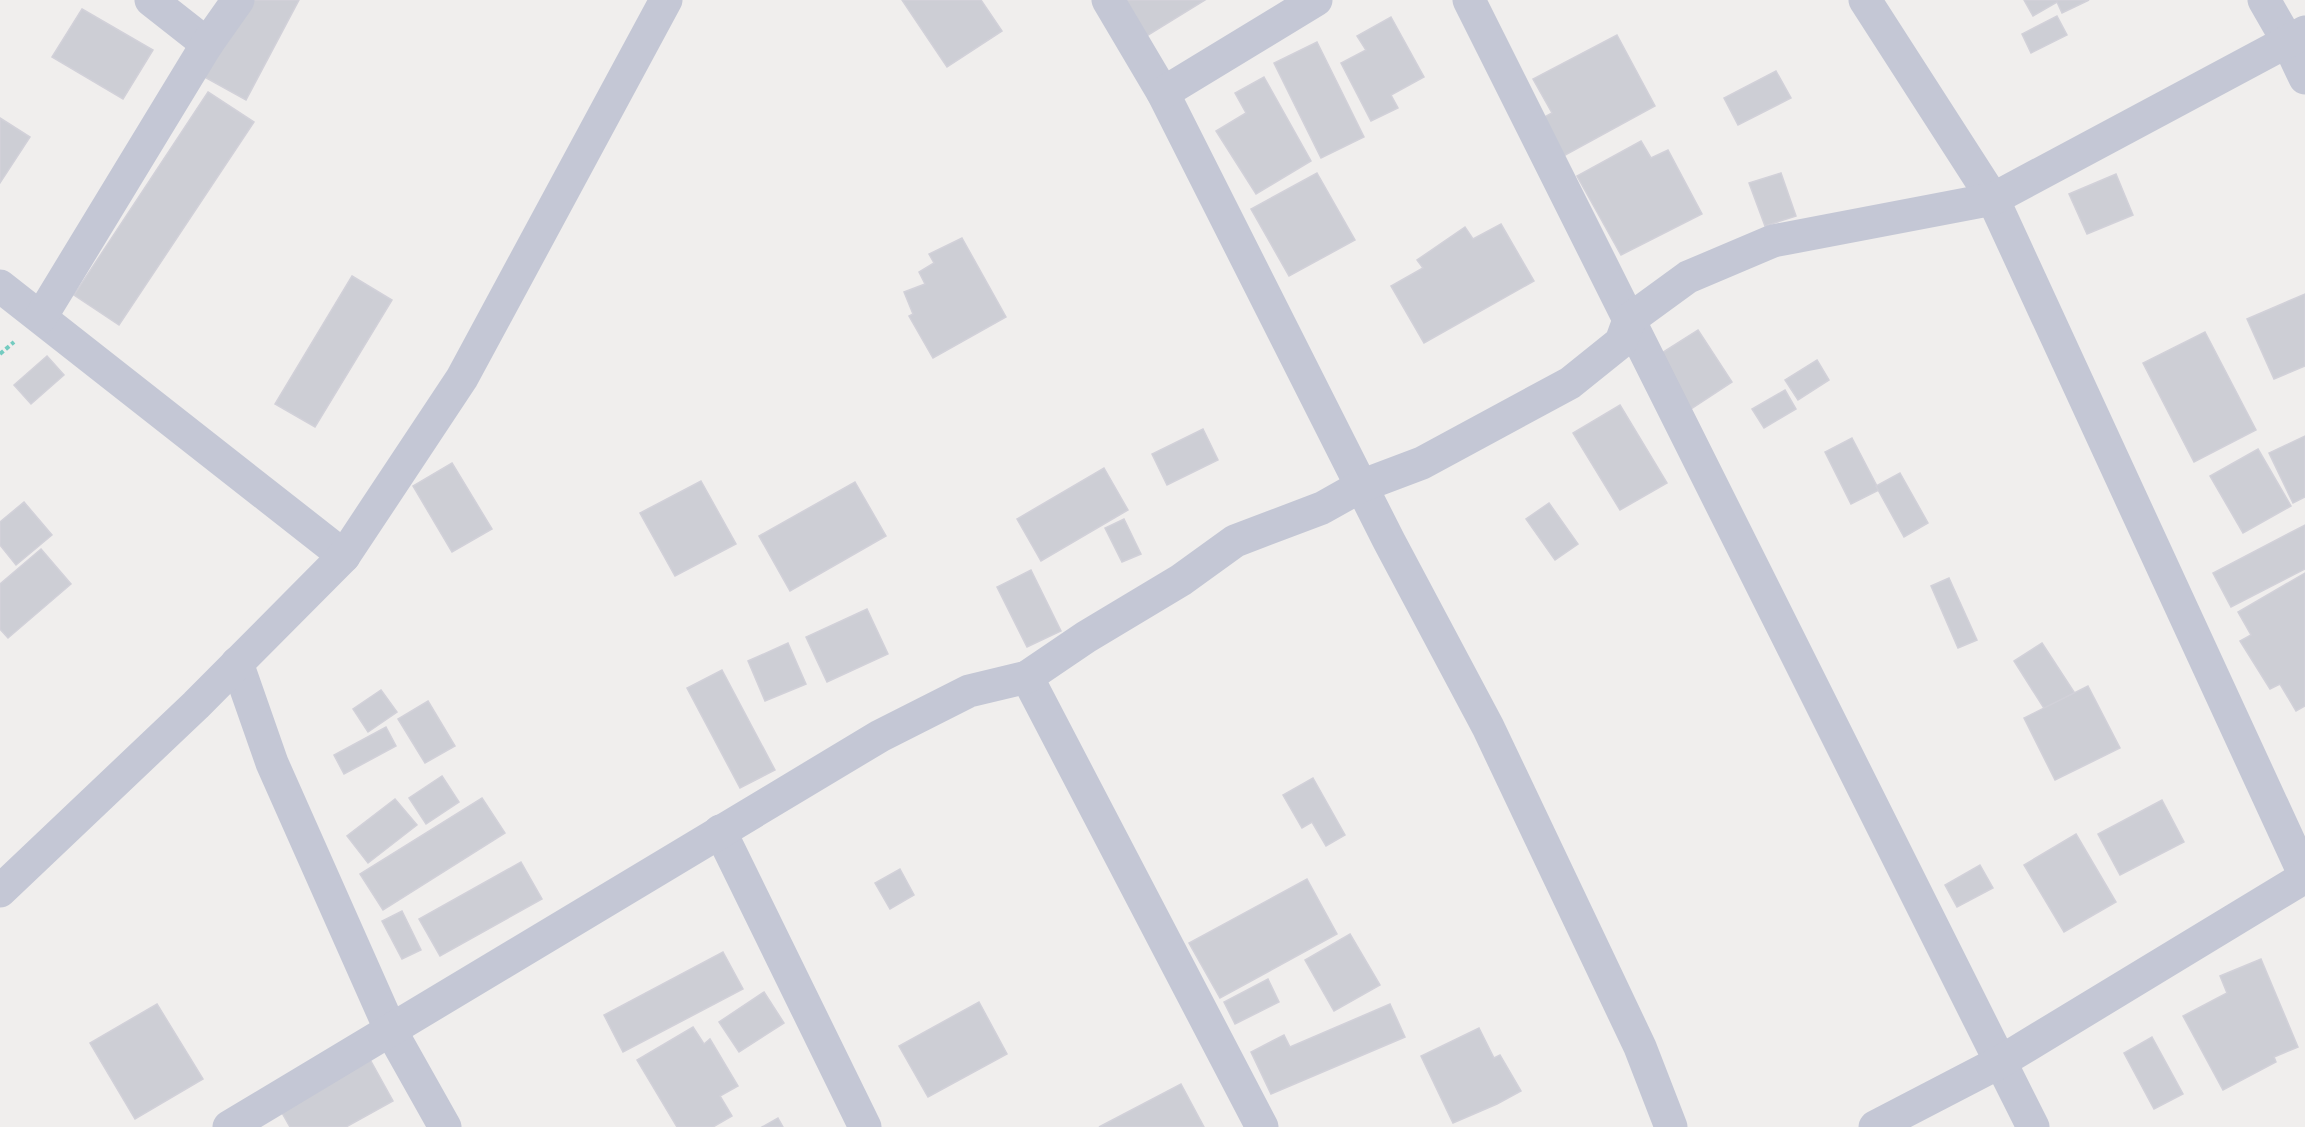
<svg xmlns="http://www.w3.org/2000/svg" width="2305" height="1127" font-family="Arial,sans-serif">
  <rect width="100%" height="100%" fill="#f0eeed"/>
  <g fill="#cdced5" stroke="#d2d1d9" stroke-width="1.5">
    <polygon points="239,0 299,0 246,100 199,74"/>
    <polygon points="902,0 981,0 1002,31 947,67"/>
    <polygon points="1122,0 1205,0 1145,37"/>
    <polygon points="2024,0 2089,0 2062,13 2057,2 2033,16"/>
    <polygon points="82,9 153,50 123,99 52,57"/>
    <polygon points="2057,16 2067,35 2031,53 2022,34"/>
    <polygon points="1391,17 1424,77 1391,95 1398,108 1371,121 1341,63 1366,50 1357,36"/>
    <polygon points="1617,35 1655,106 1558,159 1537,121 1552,113 1533,79"/>
    <polygon points="1317,42 1364,137 1321,158 1274,63"/>
    <polygon points="1776,71 1791,98 1738,125 1724,98"/>
    <polygon points="1264,77 1311,161 1256,194 1216,131 1246,113 1235,93"/>
    <polygon points="208,92 254,122 119,325 74,295"/>
    <polygon points="0,118 30,137 0,183"/>
    <polygon points="1641,141 1651,158 1668,150 1702,214 1621,255 1577,176"/>
    <polygon points="1317,173 1355,240 1289,276 1251,209"/>
    <polygon points="1781,173 1796,216 1765,226 1749,183"/>
    <polygon points="2116,174 2133,215 2087,234 2069,194"/>
    <polygon points="1501,224 1534,281 1424,343 1391,286 1423,268 1417,260 1465,227 1473,239"/>
    <polygon points="962,238 1006,317 933,358 909,316 913,314 904,292 925,284 919,272 934,263 929,254"/>
    <polygon points="352,276 392,300 315,427 275,404"/>
    <polygon points="2305,294 2305,366 2274,379 2247,319"/>
    <polygon points="1698,330 1732,382 1691,409 1657,356"/>
    <polygon points="2205,332 2256,430 2194,462 2143,363"/>
    <polygon points="47,356 64,375 31,404 14,385"/>
    <polygon points="1817,360 1829,380 1798,400 1785,380"/>
    <polygon points="1785,390 1796,409 1764,428 1752,409"/>
    <polygon points="1620,405 1667,483 1620,510 1573,433"/>
    <polygon points="1203,429 1218,460 1167,485 1152,454"/>
    <polygon points="2305,436 2305,497 2293,503 2269,453"/>
    <polygon points="1852,438 1879,490 1851,504 1825,452"/>
    <polygon points="2258,449 2291,506 2243,533 2210,476"/>
    <polygon points="452,463 492,529 452,552 413,486"/>
    <polygon points="1104,468 1128,510 1041,561 1017,519"/>
    <polygon points="1900,473 1928,523 1904,537 1876,486"/>
    <polygon points="701,481 736,544 675,576 640,513"/>
    <polygon points="855,482 886,536 790,591 759,536"/>
    <polygon points="24,502 52,535 16,565 0,545 0,522"/>
    <polygon points="1549,503 1578,544 1555,560 1526,519"/>
    <polygon points="1124,519 1141,554 1122,562 1105,528"/>
    <polygon points="2305,525 2305,569 2231,607 2213,573"/>
    <polygon points="41,549 71,584 8,638 0,629 0,584"/>
    <polygon points="1031,570 1061,631 1027,647 997,587"/>
    <polygon points="2305,573 2305,706 2296,711 2280,684 2270,689 2240,641 2251,635 2238,612"/>
    <polygon points="1949,578 1977,640 1958,648 1931,586"/>
    <polygon points="867,609 888,654 827,682 806,637"/>
    <polygon points="788,643 806,684 765,701 748,661"/>
    <polygon points="2042,643 2076,695 2047,713 2014,661"/>
    <polygon points="722,670 775,770 740,788 687,688"/>
    <polygon points="2088,686 2120,748 2055,780 2024,718"/>
    <polygon points="381,690 397,712 368,732 353,709"/>
    <polygon points="428,701 455,746 425,763 398,719"/>
    <polygon points="386,727 396,746 344,774 334,755"/>
    <polygon points="442,776 459,802 426,824 409,798"/>
    <polygon points="1313,778 1345,835 1326,846 1312,822 1302,828 1283,795"/>
    <polygon points="482,798 505,833 383,910 360,874"/>
    <polygon points="395,799 417,825 368,863 347,836"/>
    <polygon points="2162,800 2184,842 2120,875 2098,834"/>
    <polygon points="2076,834 2116,902 2064,932 2024,865"/>
    <polygon points="521,862 542,899 440,956 419,919"/>
    <polygon points="1980,865 1993,888 1957,907 1945,885"/>
    <polygon points="900,869 914,895 890,909 875,883"/>
    <polygon points="1307,879 1337,934 1220,998 1189,943"/>
    <polygon points="402,911 421,950 402,959 382,921"/>
    <polygon points="1350,934 1380,985 1334,1011 1305,960"/>
    <polygon points="723,952 743,989 623,1052 604,1015"/>
    <polygon points="2261,959 2298,1047 2274,1057 2276,1062 2223,1090 2183,1016 2227,993 2220,976"/>
    <polygon points="1268,979 1279,1002 1235,1024 1224,1002"/>
    <polygon points="764,992 784,1023 739,1052 719,1022"/>
    <polygon points="979,1002 1007,1054 928,1097 899,1046"/>
    <polygon points="157,1004 203,1079 135,1119 90,1043"/>
    <polygon points="1390,1004 1405,1037 1271,1094 1251,1052 1284,1035 1290,1047"/>
    <polygon points="693,1027 704,1044 710,1039 738,1086 720,1096 732,1116 713,1127 677,1127 637,1060"/>
    <polygon points="1479,1028 1494,1058 1500,1055 1521,1091 1497,1104 1453,1123 1421,1056"/>
    <polygon points="2152,1037 2183,1094 2154,1109 2124,1053"/>
    <polygon points="367,1054 393,1101 346,1127 290,1127 277,1104"/>
    <polygon points="1181,1084 1204,1127 1099,1127"/>
    <polygon points="778,1118 783,1127 762,1127"/>
  </g>
  <g fill="none" stroke-linecap="round" stroke-linejoin="round">
    <polyline stroke="#74cbc0" stroke-width="4" stroke-dasharray="4.5 3" stroke-linecap="butt" points="0,354 14,342"/>
    <g stroke="#c4c7d5" stroke-width="33">
      <polyline points="151,0 207,44"/>
      <polyline points="1108,0 1163,93 1389,541 1488,727 1640,1047 1671,1127"/>
      <polyline points="1469,0 2033,1127"/>
      <polyline points="1865,0 1993,199 2305,876"/>
      <polyline points="2264,0 2287,40 2305,78"/>
      <polyline points="1163,93 1316,0"/>
      <polyline points="0,286 344,556"/>
      <polyline points="41,317 207,44 238,0"/>
      <polyline points="237,663 272,763 391,1031 445,1127"/>
      <polyline points="1027,677 1262,1127"/>
      <polyline points="720,831 865,1127"/>
      <polyline points="0,891 196,705 344,556 462,378 666,0"/>
      <polyline points="229,1127 880,736 969,691 1027,677 1086,637 1181,580 1235,541 1322,508 1361,486 1422,463 1570,383 1621,342 1629,320 1688,277 1773,241 1993,199 2305,32"/>
      <polyline points="1875,1127 2000,1062 2305,877"/>
    </g>
  </g>
</svg>
